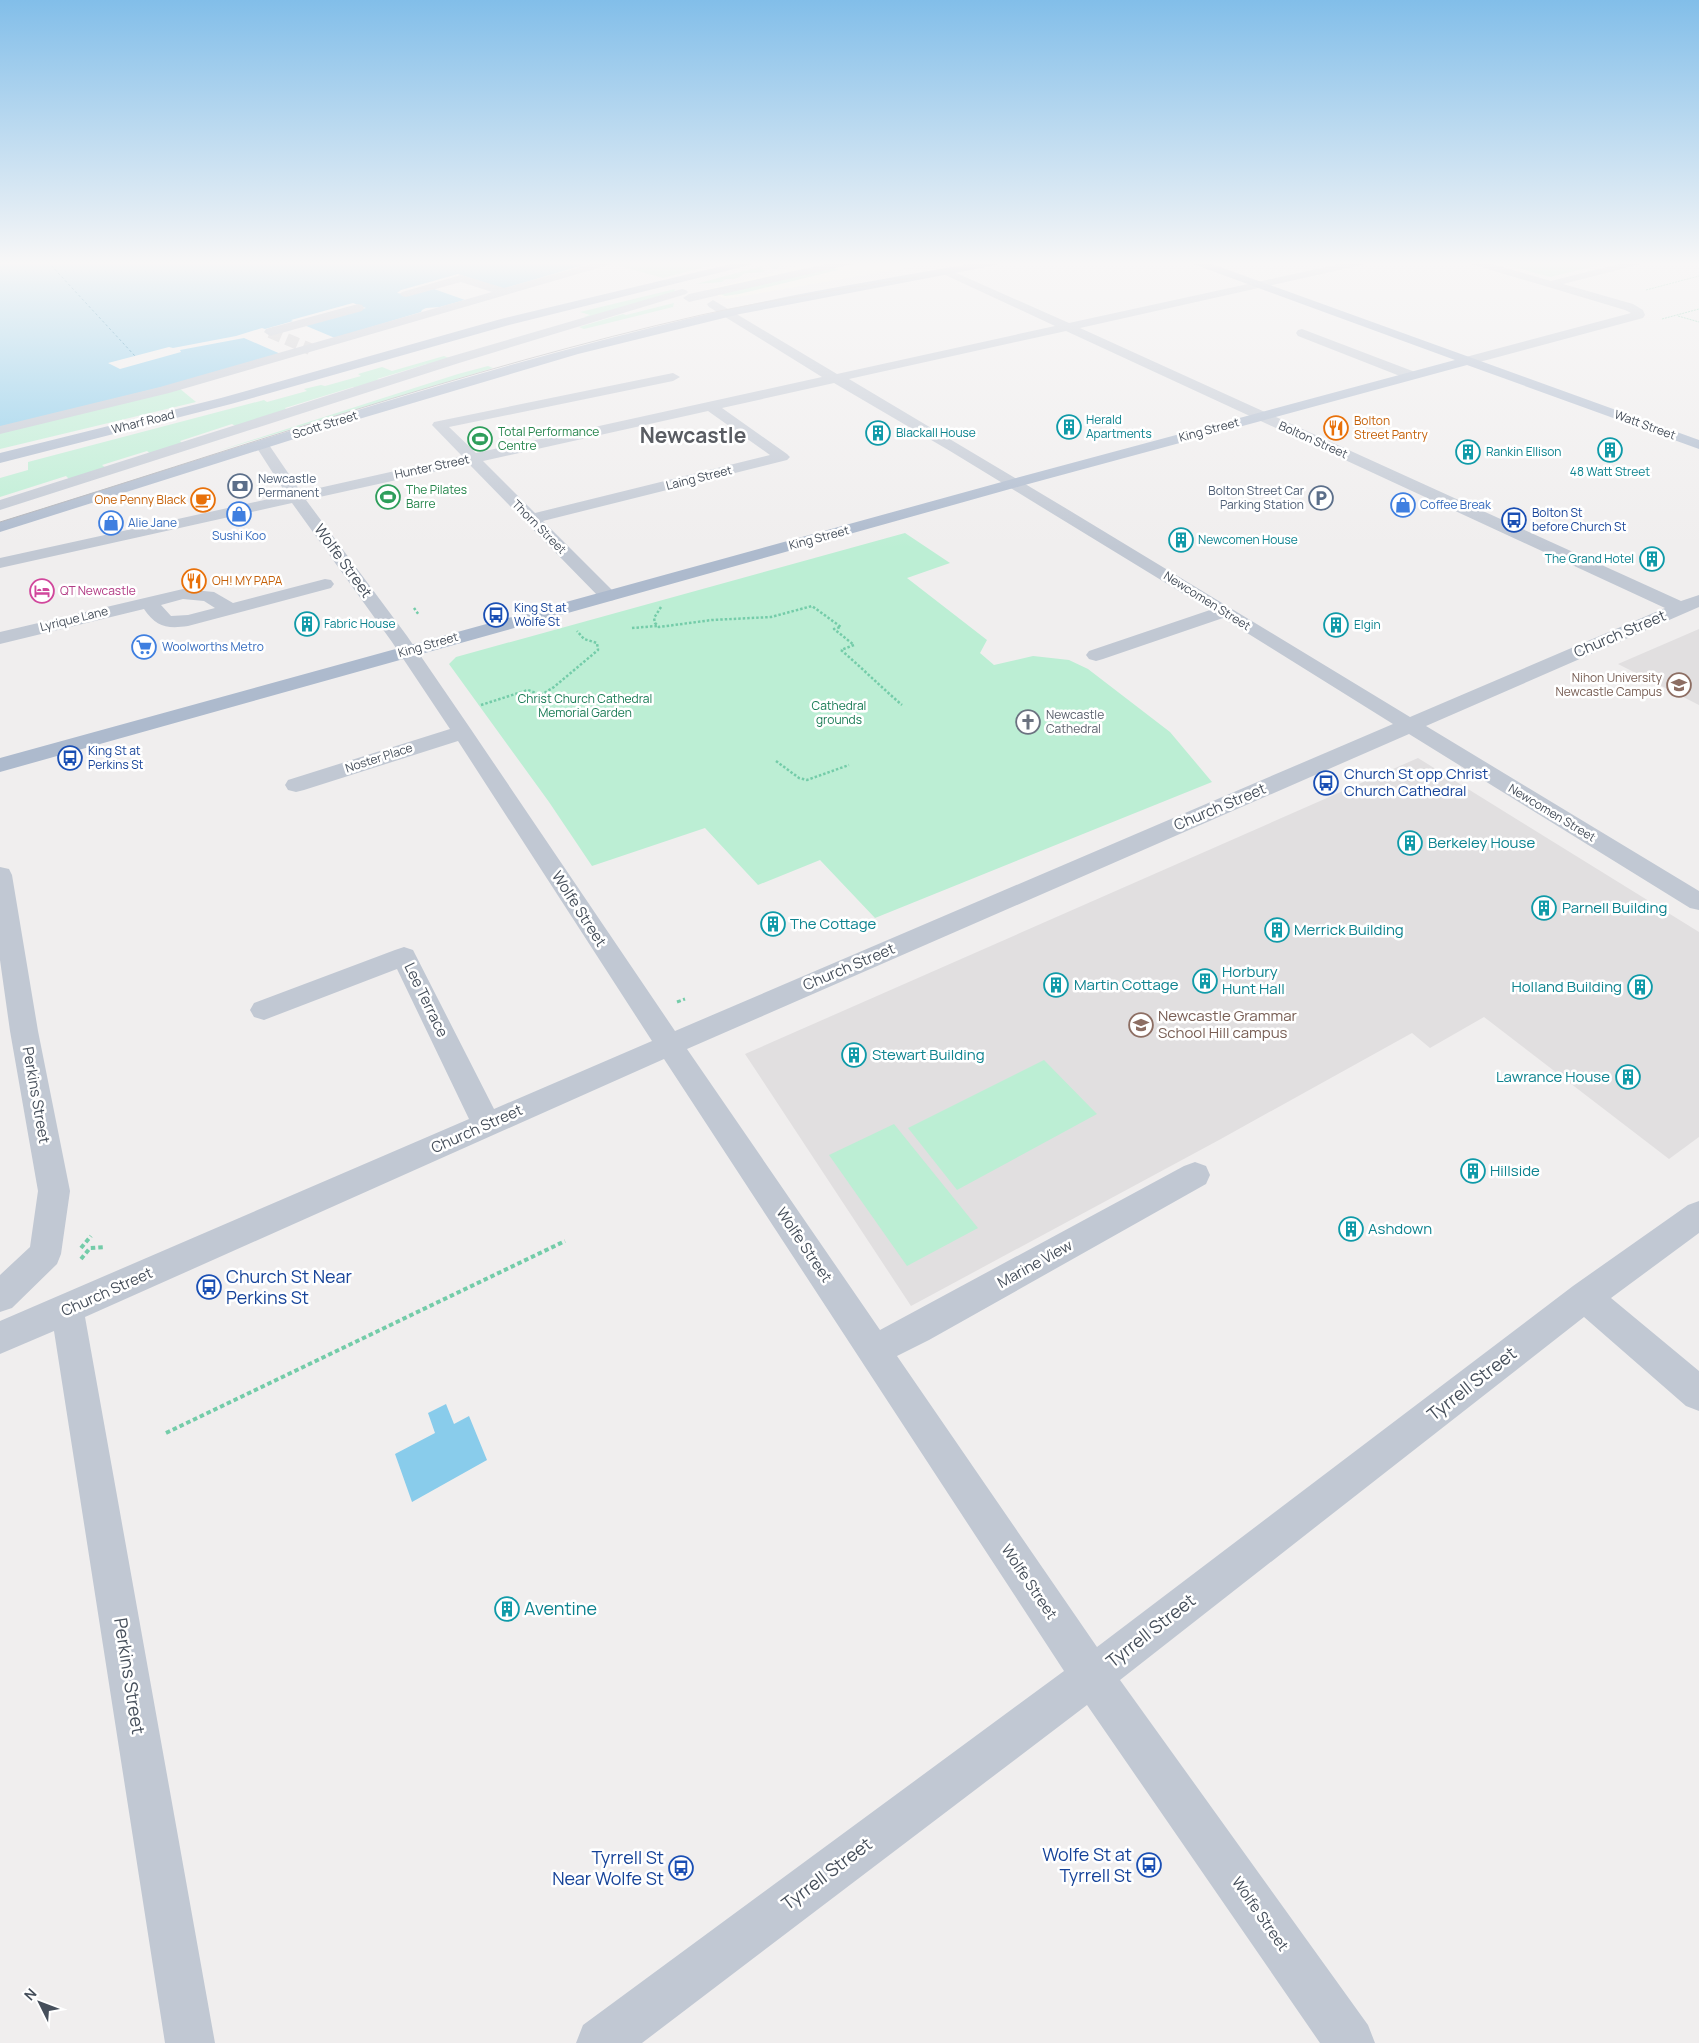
<svg xmlns="http://www.w3.org/2000/svg" width="1699" height="2043" font-family="Manrope,sans-serif">
  <rect width="100%" height="100%" fill="#f0eeee"/>
  <polygon fill="#fbf8e7" points="815,262 940,262 726,299 705,290"/>
  <g fill="#e1dfe0">
    <polygon points="1699,629 1699,705 1618,664"/>
    <polygon points="1418,758 1699,932 1699,1137 1669,1159 1484,1017 1430,1048 1412,1033 1219,1140 911,1306 745,1054"/>
  </g>
  <g fill="#bceed4">
    <polygon points="612,262 724,262 663,278 609,263"/>
    <path d="M777,262h24l-6,2 -13,-2 -5,7h-4l-6,-4 -7,3 5,3c-6,2 -10,2 -17,2 -5,0 -6,3 -11,5 -4,2 -11,0 -16,2h3l-2,2 -26,2z"/>
    <polygon points="853,262 865,262 835,268 838,270 739,294 725,296 716,292"/>
    <polygon points="1497,262 1612,262 1550,277"/>
    <polygon points="675,289 674,292 588,318 584,317 590,315 580,312"/>
    <polygon points="674,303 673,307 584,329 579,327 623,314 626,315"/>
    <polygon points="444,356 451,359 431,365 427,364 377,379 381,381 357,389 353,387 285,408 288,411 237,427 232,424 180,441 183,444 151,454 147,451 102,465 106,468 70,480 66,476 0,497 0,478 28,470 28,462 264,400 267,402 307,391 304,389 321,385 325,386 361,376 358,374 382,367 392,371"/>
    <polygon points="488,366 493,368 215,452 458,374"/>
    <polygon points="179,388 196,402 0,449 0,432"/>
    <polygon points="905,533 950,563 907,578 987,640 980,653 994,665 1033,656 1069,660 1088,669 1170,732 1212,782 875,918 820,860 758,885 705,828 592,866 549,802 449,664 456,657"/>
    <polygon points="1044,1060 1097,1114 957,1190 908,1128"/>
    <polygon points="894,1124 978,1228 907,1266 829,1155"/>
  </g>
  <g fill="#89cceb">
    <polygon points="0,262 594,262 199,378 0,427"/>
    <polygon points="446,1404 454,1424 469,1416 487,1460 412,1502 395,1454 435,1433 428,1413"/>
  </g>
  <polygon fill="#f0eeee" points="458,274 506,290 283,355 244,338 180,350 181,352 120,369 108,363 169,347 173,348 236,336 262,328 265,329 293,321 291,320 353,303 366,308 304,325 335,338 421,312 422,310 426,308 440,307 465,300 434,289 410,295 397,293 401,290"/>
  <g fill="none" stroke-linecap="round" stroke-linejoin="round">
    <polyline stroke="#0e77a6" stroke-width="1" stroke-dasharray="2.5 2.5" stroke-linecap="butt" points="48,262 135,356"/>
    <polyline stroke="#ceced1" stroke-width="12" stroke-dasharray="12 6" stroke-linecap="butt" points="270,332 310,349"/>
    <g stroke="#74cca9" stroke-width="1" stroke-dasharray="2 1" stroke-linecap="butt">
      <polyline points="1646,290 1699,276"/>
      <polyline points="1678,316 1699,322"/>
      <polyline points="1662,319 1699,309"/>
    </g>
    <g stroke="#74cca9" stroke-width="2.5" stroke-dasharray="2.5 2" stroke-linecap="butt">
      <polyline points="661,607 654,618 655,623 659,627 712,620 771,617 812,606 841,627 834,629 854,645 841,650"/>
      <polyline points="414,608 419,615"/>
      <polyline points="632,628 657,626"/>
      <path d="M841,650c21,18 40,37 61,55"/>
      <polyline points="481,705 528,690 541,695 554,687 598,650 597,643 584,639 577,631"/>
      <polyline points="776,761 799,778 807,780 849,765"/>
    </g>
    <polyline stroke="#74cca9" stroke-width="3" stroke-dasharray="4 2.5" stroke-linecap="butt" points="677,1002 685,999"/>
    <g stroke="#74cca9" stroke-width="4" stroke-dasharray="4.5 3" stroke-linecap="butt">
      <polyline points="81,1248 91,1236"/>
      <polyline points="81,1259 90,1248 105,1247"/>
      <polyline points="166,1433 565,1241"/>
    </g>
    <g fill="#c1c8d3" fill-rule="evenodd">
      <polygon points="598,262 613,262 612,264 169,393 0,434 0,426 160,387 492,292 461,282 406,297 402,296 400,294 402,292 461,275 504,288"/>
      <polygon points="836,262 853,262 848,265 689,302 683,298 689,294"/>
      <path d="M1349,262h18l-5,3 -282,63 601,273 18,-6v12l-273,119 273,165v19l-9,-2 -281,-174 -722,315 193,281 304,-164 11,-4 11,4 4,9 -4,9 -277,156 -32,16 200,291 476,-361 115,-81 11,-4v32l-88,65 88,73v40l-13,-5 -102,-89 -464,363 248,345 7,18h-55l-233,-338 -445,338h-66l7,-18 481,-354 -400,-612 -579,258 130,726h-50l-111,-712 -54,23v-33l469,-202 -72,-150 -133,51 -10,-3 -4,-7 4,-7 141,-53 9,-3 9,3 81,159 158,-68 -194,-300 -154,49 -8,2 -8,-2 -3,-5 3,-5 162,-51 -58,-87 -100,-139 -292,65v-10l287,-63 -32,-50 2,-3h10l34,50 161,-36 -30,-31 2,-3 5,-1 234,-48 7,4 -7,4 -224,46 27,26 346,-76 -113,-70 -2,-3 6,-4 124,74 218,-48 -114,-53 -2,-2 2,-2 4,-1 124,55zM1066,331l599,277 -255,109 -343,-208 -218,-130zM834,383l116,68 260,159 -121,41 -3,4 3,4 7,2 7,-2 120,-41 170,106 -718,307 -205,-303 -63,-92 -101,-136 163,-36 133,136 6,1 6,-1 3,-4 -3,-4 -71,-71 244,-61 3,-3 -3,-3 -65,-46zM708,411l62,44 -235,58 -52,-52z"/>
      <polygon points="1470,262 1485,262 1551,281 1626,262 1642,262 1641,264 1563,284 1633,304 1643,310 1645,315 1643,318 1472,364 1462,364 1460,361 1462,358 1631,313 1625,310 1471,264"/>
      <polygon points="682,289 686,290 688,292 686,294 459,363 0,510 0,500 449,357"/>
      <polygon points="358,304 362,305 364,308 362,311 270,336 264,332 266,329"/>
      <polygon points="1302,329 1415,372 1417,375 1410,379 1405,378 1298,336 1296,333 1298,330"/>
      <path d="M325,579l6,1 3,4 -3,4 -143,38c-21,3 -32,1 -44,-17l-144,35v-12l183,-43 31,3 19,11zM183,599l21,2 11,7 -27,7 -17,1 -10,-11z"/>
      <polygon points="0,867 9,869 12,875 38,1031 70,1191 61,1254 57,1264 12,1308 0,1312 0,1275 30,1247 38,1191 10,1031 0,960"/>
    </g>
    <g fill="#adbacd" fill-rule="evenodd">
      <polygon points="739,262 755,262 754,264 509,325 231,404 0,463 0,453 221,398 501,319"/>
      <path d="M981,262h20l-5,3 -256,49 -162,40 -246,73 -332,105v-10c231,-72 460,-149 695,-205 94,-23 190,-38 286,-55z"/>
      <polygon points="1192,262 1206,262 1699,440 1699,449 1467,365 1021,486 0,772 0,758 1009,480 1455,360 1193,264"/>
    </g>
    <path stroke="#b0b2b8" stroke-width="1" d="M0,522c233,-72 464,-153 701,-207 72,-16 145,-26 217,-38"/>
  </g>
  <linearGradient id="sky" x2="0" y2="1"><stop stop-color="#82bee9"/><stop offset="0.48" stop-color="#f8f7f7"/><stop offset="1" stop-color="#f8f7f7" stop-opacity="0"/></linearGradient>
  <rect width="1699" height="548" fill="url(#sky)"/>
  <defs>
    <g id="building-ring" transform="scale(1.25)"><circle r="9.5" fill="#fff" stroke="#0f9aa8" stroke-width="1.5"/><path d="M-4-6H4V6H1V3H-1V6H-4ZM-2.5-4.3h1.7v1.8h-1.7ZM.8-4.3h1.7v1.8H.8ZM-2.5-1h1.7V.8h-1.7ZM.8-1h1.7V.8H.8Z" fill="#0f9aa8"/></g>
    <g id="restaurant-ring" transform="scale(1.25)"><circle r="9.5" fill="#fff" stroke="#e8710a" stroke-width="1.5"/><path d="M-5-6h1v4h1v-4h1v4h1v-4h1v5L-1.5 .5V6h-2V.5L-5-1ZM5-6V6H3V1.5H1.5Q1.5-4 5-6Z" fill="#e8710a"/></g>
    <g id="stadium-ring" transform="scale(1.25)"><circle r="9.5" fill="#fff" stroke="#2e9e5b" stroke-width="1.5"/><path d="M0-5a6.5 5 0 1 0 0 10a6.5 5 0 1 0 0-10ZM-3.5-1.8h7v3.6h-7Z" fill="#2e9e5b"/></g>
    <g id="bank-ring" transform="scale(1.25)"><circle r="9.5" fill="#fff" stroke="#5c6f8a" stroke-width="1.5"/><path d="M-6-4H6V4H-6ZM0-2.3a2.3 2.3 0 1 0 0 4.6a2.3 2.3 0 1 0 0-4.6Z" fill="#5c6f8a"/></g>
    <g id="parking-ring" transform="scale(1.25)"><circle r="9.5" fill="#fff" stroke="#5c6f8a" stroke-width="1.5"/><path d="M-3.5-5.5H1a3.5 3.5 0 0 1 0 7H-1V5.5H-3.5ZM-1-3.4V-.6H.8a1.4 1.4 0 0 0 0-2.8Z" fill="#5c6f8a"/></g>
    <g id="cafe-ring" transform="scale(1.25)"><circle r="9.5" fill="#fff" stroke="#e8710a" stroke-width="1.5"/><path d="M-5.5-4.5H6V0H3Q3 3.5 0 3.5H-2.5Q-5.5 3.5-5.5 0ZM3-3.2v2h1.7v-2ZM-6 4.5H4V6H-6Z" fill="#e8710a"/></g>
    <g id="shop-ring" transform="scale(1.25)"><circle r="9.5" fill="#fff" stroke="#3f7fe0" stroke-width="1.5"/><path d="M-5-2.5h2.3a2.7 3.5 0 0 1 5.4 0H5L5.5 6h-11ZM-1.5-2.5h3a1.5 2.3 0 0 0-3 0Z" fill="#3f7fe0"/></g>
    <g id="bus-ring" transform="scale(1.25)"><circle r="9.5" fill="#fff" stroke="#1a4fb4" stroke-width="1.5"/><path d="M-5-6H5V4H4V6H2V4H-2V6H-4V4H-5ZM-3.5-4V0h7V-4ZM-3.5 1.2v1.5H-2V1.2ZM2 1.2v1.5H3.5V1.2Z" fill="#1a4fb4"/></g>
    <g id="hotel-ring" transform="scale(1.25)"><circle r="9.5" fill="#fff" stroke="#d1479c" stroke-width="1.5"/><path d="M-6-4.5h1.5V1H6V5H4.5V3h-9V5H-6ZM-4 0a1.8 1.8 0 1 1 3.6 0ZM.5 0V-2.5h3Q6-2.5 6 0Z" fill="#d1479c"/></g>
    <g id="supermarket-ring" transform="scale(1.25)"><circle r="9.5" fill="#fff" stroke="#3f7fe0" stroke-width="1.5"/><path d="M-6-5.5h2.5l.6 2H6L4.5 2H-2.5L-4.4-4H-6ZM-1.5 3.2a1.3 1.3 0 1 0 .1 0ZM3 3.2a1.3 1.3 0 1 0 .1 0Z" fill="#3f7fe0"/></g>
    <g id="university-ring" transform="scale(1.25)"><circle r="9.5" fill="#fff" stroke="#8d6e63" stroke-width="1.5"/><path d="M0-5L7-2L0 1L-7-2ZM-4 1L0 2.5L4 1V4Q0 6-4 4Z" fill="#8d6e63"/></g>
    <g id="church-ring" transform="scale(1.25)"><circle r="9.5" fill="#fff" stroke="#6b7280" stroke-width="1.5"/><path d="M-1.2-6h2.4v3.5h3.3v2.4h-3.3V6h-2.4V-.1h-3.3v-2.4h3.3Z" fill="#6b7280"/></g>
    <g id="school-ring" transform="scale(1.25)"><circle r="9.5" fill="#fff" stroke="#8d6e63" stroke-width="1.5"/><path d="M0-5L7-2L0 1L-7-2ZM-4 1L0 2.5L4 1V4Q0 6-4 4Z" fill="#8d6e63"/></g>
  </defs>
  <g fill-rule="evenodd">
    <use href="#building-ring" x="1069" y="427"/>
    <use href="#restaurant-ring" x="1336" y="428"/>
    <use href="#building-ring" x="878" y="433"/>
    <use href="#stadium-ring" x="480" y="439"/>
    <use href="#building-ring" x="1610" y="450"/>
    <use href="#building-ring" x="1468" y="452"/>
    <use href="#bank-ring" x="240" y="486"/>
    <use href="#stadium-ring" x="388" y="497"/>
    <use href="#parking-ring" x="1321" y="498"/>
    <use href="#cafe-ring" x="203" y="500"/>
    <use href="#shop-ring" x="1403" y="505"/>
    <use href="#shop-ring" x="239" y="514"/>
    <use href="#bus-ring" x="1514" y="520"/>
    <use href="#shop-ring" x="111" y="523"/>
    <use href="#building-ring" x="1181" y="540"/>
    <use href="#building-ring" x="1652" y="559"/>
    <use href="#restaurant-ring" x="194" y="581"/>
    <use href="#hotel-ring" x="42" y="591"/>
    <use href="#bus-ring" x="496" y="615"/>
    <use href="#building-ring" x="307" y="624"/>
    <use href="#building-ring" x="1336" y="625"/>
    <use href="#supermarket-ring" x="144" y="647"/>
    <use href="#university-ring" x="1679" y="685"/>
    <use href="#church-ring" x="1028" y="722"/>
    <use href="#bus-ring" x="70" y="758"/>
    <use href="#bus-ring" x="1326" y="783"/>
    <use href="#building-ring" x="1410" y="843"/>
    <use href="#building-ring" x="1544" y="908"/>
    <use href="#building-ring" x="773" y="924"/>
    <use href="#building-ring" x="1277" y="930"/>
    <use href="#building-ring" x="1205" y="981"/>
    <use href="#building-ring" x="1056" y="985"/>
    <use href="#building-ring" x="1640" y="987"/>
    <use href="#school-ring" x="1141" y="1025"/>
    <use href="#building-ring" x="854" y="1055"/>
    <use href="#building-ring" x="1628" y="1077"/>
    <use href="#building-ring" x="1473" y="1171"/>
    <use href="#building-ring" x="1351" y="1229"/>
    <use href="#bus-ring" x="209" y="1287"/>
    <use href="#building-ring" x="507" y="1609"/>
    <use href="#bus-ring" x="1149" y="1865"/>
    <use href="#bus-ring" x="681" y="1868"/>
  </g>
  <g text-anchor="middle" stroke-width="5" stroke-linejoin="round" paint-order="stroke">
    <g font-size="12" fill="#0d838f" stroke="#fff" text-anchor="start">
      <text x="1086" y="424">Herald<tspan x="1086" dy="14">Apartments</tspan></text>
      <text x="896" y="437">Blackall House</text>
      <text x="1486" y="456">Rankin Ellison</text>
      <text x="1610" y="476" text-anchor="middle">48 Watt Street</text>
      <text x="1198" y="544">Newcomen House</text>
      <text x="1634" y="563" text-anchor="end">The Grand Hotel</text>
      <text x="324" y="628">Fabric House</text>
      <text x="1354" y="629">Elgin</text>
    </g>
    <g font-size="12" fill="#c56008" stroke="#fff" text-anchor="start">
      <text x="1354" y="425">Bolton<tspan x="1354" dy="14">Street Pantry</tspan></text>
      <text x="186" y="504" text-anchor="end">One Penny Black</text>
      <text x="212" y="585">OH! MY PAPA</text>
    </g>
    <g font-size="12" fill="#464f5b" stroke="#fff">
      <text transform="translate(143 422) rotate(-14)" y="4">Wharf Road</text>
      <text transform="translate(325 425) rotate(-17)" y="4">Scott Street</text>
      <text transform="translate(1645 425) rotate(20)" y="4">Watt Street</text>
      <text transform="translate(1209 430) rotate(-15)" y="4">King Street</text>
      <text transform="translate(1313 440) rotate(24)" y="4">Bolton Street</text>
      <text transform="translate(432 467) rotate(-12)" y="4">Hunter Street</text>
      <text transform="translate(699 478) rotate(-14)" y="4">Laing Street</text>
      <text transform="translate(539 527) rotate(45)" y="4">Thorn Street</text>
      <text transform="translate(819 538) rotate(-15)" y="4">King Street</text>
      <text transform="translate(1207 601) rotate(32)" y="4">Newcomen Street</text>
      <text transform="translate(74 619) rotate(-14)" y="4">Lyrique Lane</text>
      <text transform="translate(428 645) rotate(-16)" y="4">King Street</text>
      <text transform="translate(379 758) rotate(-18)" y="4">Noster Place</text>
      <text transform="translate(1552 813) rotate(31)" y="4">Newcomen Street</text>
    </g>
    <g font-size="12" fill="#27864d" stroke="#fff" text-anchor="start">
      <text x="498" y="436">Total Performance<tspan x="498" dy="14">Centre</tspan></text>
      <text x="406" y="494">The Pilates<tspan x="406" dy="14">Barre</tspan></text>
    </g>
    <g font-size="12" fill="#4e5e75" stroke="#fff" text-anchor="start">
      <text x="258" y="483">Newcastle<tspan x="258" dy="14">Permanent</tspan></text>
      <text x="1304" y="495" text-anchor="end">Bolton Street Car<tspan x="1304" dy="14">Parking Station</tspan></text>
    </g>
    <g font-size="12" fill="#366cbe" stroke="#fff" text-anchor="start">
      <text x="1420" y="509">Coffee Break</text>
      <text x="128" y="527">Alie Jane</text>
      <text x="239" y="540" text-anchor="middle">Sushi Koo</text>
      <text x="162" y="651">Woolworths Metro</text>
    </g>
    <g font-size="12" fill="#164399" stroke="#fff" text-anchor="start">
      <text x="1532" y="517">Bolton St<tspan x="1532" dy="14">before Church St</tspan></text>
      <text x="514" y="612">King St at<tspan x="514" dy="14">Wolfe St</tspan></text>
      <text x="88" y="755">King St at<tspan x="88" dy="14">Perkins St</tspan></text>
    </g>
    <g font-size="12" fill="#b23c85" stroke="#fff" text-anchor="start">
      <text x="60" y="595">QT Newcastle</text>
    </g>
    <g font-size="12" fill="#785e54" stroke="#fff" text-anchor="end">
      <text x="1662" y="682">Nihon University<tspan x="1662" dy="14">Newcastle Campus</tspan></text>
    </g>
    <g font-size="12" fill="#187b54" stroke="#fff">
      <text x="585" y="703">Christ Church Cathedral<tspan x="585" dy="14">Memorial Garden</tspan></text>
      <text x="839" y="710">Cathedral<tspan x="839" dy="14">grounds</tspan></text>
    </g>
    <g font-size="12" fill="#5b616d" stroke="#fff" text-anchor="start">
      <text x="1046" y="719">Newcastle<tspan x="1046" dy="14">Cathedral</tspan></text>
    </g>
    <g font-size="15" fill="#464f5b" stroke="#fff">
      <text transform="translate(343 561) rotate(54)" y="5">Wolfe Street</text>
      <text transform="translate(1620 634) rotate(-23)" y="5">Church Street</text>
      <text transform="translate(1220 807) rotate(-23)" y="5">Church Street</text>
      <text transform="translate(579 909) rotate(57)" y="5">Wolfe Street</text>
      <text transform="translate(849 967) rotate(-23)" y="5">Church Street</text>
      <text transform="translate(426 1000) rotate(64)" y="5">Lee Terrace</text>
      <text transform="translate(36 1095) rotate(80)" y="5">Perkins Street</text>
      <text transform="translate(477 1129) rotate(-24)" y="5">Church Street</text>
      <text transform="translate(804 1245) rotate(56)" y="5">Wolfe Street</text>
      <text transform="translate(1035 1264) rotate(-29)" y="5">Marine View</text>
      <text transform="translate(107 1292) rotate(-24)" y="5">Church Street</text>
      <text transform="translate(1029 1582) rotate(56)" y="5">Wolfe Street</text>
      <text transform="translate(1260 1914) rotate(55)" y="5">Wolfe Street</text>
    </g>
    <g font-size="15" fill="#164399" stroke="#fff" text-anchor="start">
      <text x="1344" y="779">Church St opp Christ<tspan x="1344" dy="17">Church Cathedral</tspan></text>
    </g>
    <g font-size="15" fill="#0d838f" stroke="#fff" text-anchor="start">
      <text x="1428" y="848">Berkeley House</text>
      <text x="1562" y="913">Parnell Building</text>
      <text x="790" y="929">The Cottage</text>
      <text x="1294" y="935">Merrick Building</text>
      <text x="1222" y="977">Horbury<tspan x="1222" dy="17">Hunt Hall</tspan></text>
      <text x="1074" y="990">Martin Cottage</text>
      <text x="1622" y="992" text-anchor="end">Holland Building</text>
      <text x="872" y="1060">Stewart Building</text>
      <text x="1610" y="1082" text-anchor="end">Lawrance House</text>
      <text x="1490" y="1176">Hillside</text>
      <text x="1368" y="1234">Ashdown</text>
    </g>
    <g font-size="15" fill="#785e54" stroke="#fff" text-anchor="start">
      <text x="1158" y="1021">Newcastle Grammar<tspan x="1158" dy="17">School Hill campus</tspan></text>
    </g>
    <g font-size="18" fill="#164399" stroke="#fff" text-anchor="end">
      <text x="226" y="1283" text-anchor="start">Church St Near<tspan x="226" dy="21">Perkins St</tspan></text>
      <text x="1132" y="1861">Wolfe St at<tspan x="1132" dy="21">Tyrrell St</tspan></text>
      <text x="664" y="1864">Tyrrell St<tspan x="664" dy="21">Near Wolfe St</tspan></text>
    </g>
    <g font-size="18" fill="#464f5b" stroke="#fff">
      <text transform="translate(1472 1384) rotate(-38)" y="6">Tyrrell Street</text>
      <text transform="translate(1151 1631) rotate(-38)" y="6">Tyrrell Street</text>
      <text transform="translate(129 1676) rotate(81)" y="6">Perkins Street</text>
      <text transform="translate(827 1874) rotate(-37)" y="6">Tyrrell Street</text>
    </g>
    <g font-size="18" fill="#0d838f" stroke="#fff" text-anchor="start">
      <text x="524" y="1615">Aventine</text>
    </g>
    <g font-size="21" font-weight="bold" fill="#5a5d63" stroke="#fff">
      <text x="693" y="443">Newcastle</text>
    </g>
  </g>
  <g transform="translate(40 2003) rotate(312)" stroke="#ffffff" stroke-width="4" paint-order="stroke">
  <path d="M0-4L9 19L0 12L-9 19Z" fill="#464f5b"/>
  <text y="-8" font-size="14" font-weight="bold" text-anchor="middle" fill="#464f5b">N</text>
  </g>
</svg>
